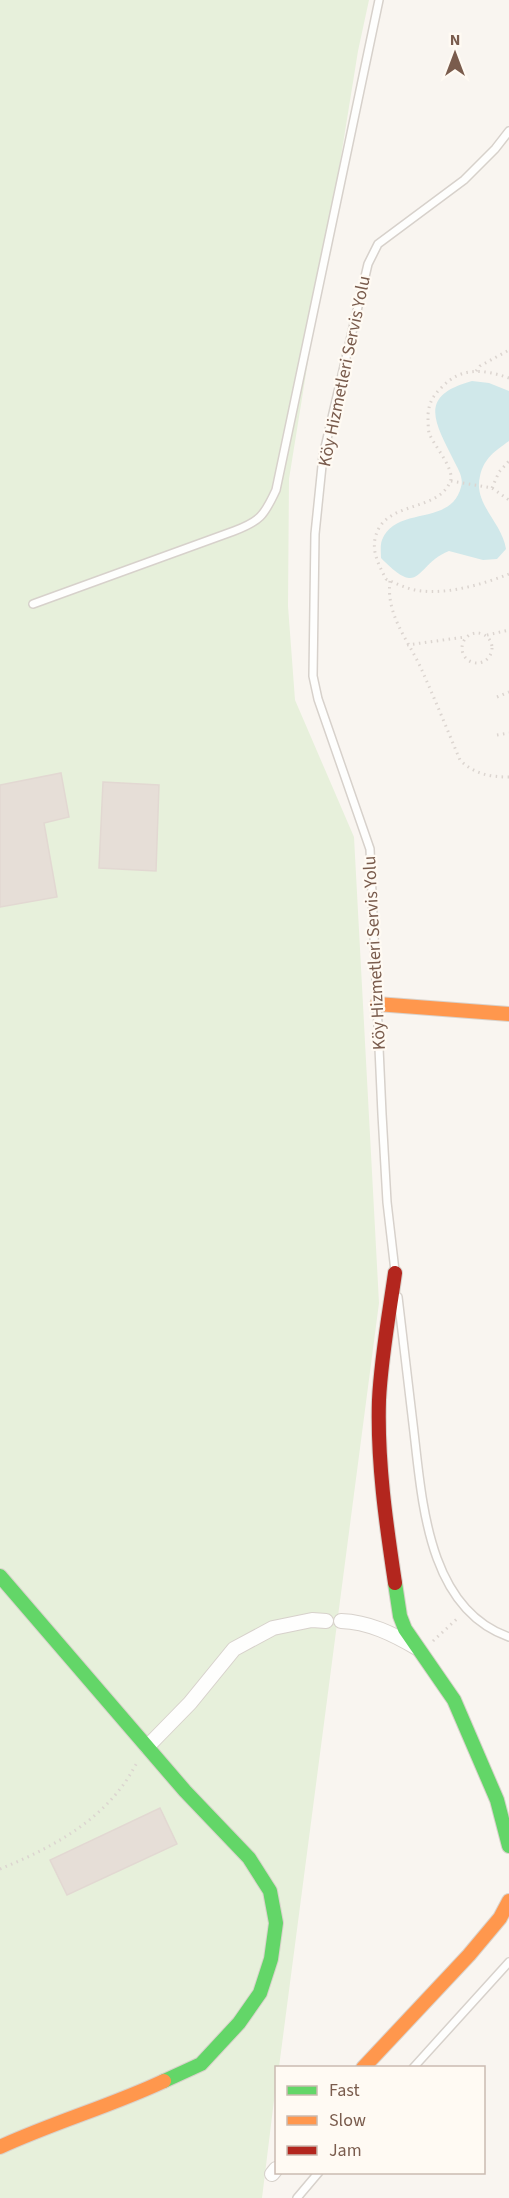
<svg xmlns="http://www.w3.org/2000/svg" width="509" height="2198" font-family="'Source Sans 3',sans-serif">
  <rect width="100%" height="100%" fill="#f9f5f0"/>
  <polygon fill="#e7f0db" points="0,0 369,0 358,51 289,479 288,606 295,700 354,837 379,1303 279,2067 276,2068 276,2084 262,2198 0,2198"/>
  <path fill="#d0e8ea" d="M472,381l17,2 20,8v50c-14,10 -25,17 -29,35 -7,28 22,46 26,73l-9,10 -14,1 -34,-9c-35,14 -27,49 -68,7 0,-5 -1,-13 1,-18 14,-35 69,-13 79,-53 3,-9 -3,-18 -7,-26 -19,-39 -37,-65 18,-80z"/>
  <g fill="#e6ded7" stroke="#e2d8d2" stroke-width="1.5">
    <polygon points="61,773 69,817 44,823 57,897 0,907 0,785"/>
    <polygon points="103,782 159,785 156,871 99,868"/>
    <polygon points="160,1808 177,1844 67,1895 50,1860"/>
  </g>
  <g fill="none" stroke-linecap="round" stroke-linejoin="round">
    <g stroke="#d7d1cb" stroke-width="10">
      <g id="lane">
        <path d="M33,604l201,-73c26,-10 30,-15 42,-41l103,-490"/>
        <polyline points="395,1271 387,1202 382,1114 370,849 318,699 313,676 315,534 323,456 368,264 378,244 464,180 495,149 509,131"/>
        <path d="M398,1297c5,42 10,85 15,127 9,73 13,184 96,213"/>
        <polyline points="413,2068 509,1962"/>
        <polyline points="297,2198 319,2172"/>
      </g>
    </g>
    <g stroke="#d7d1cb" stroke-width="16">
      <g id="street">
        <path d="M341,1621c28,1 52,13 76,27"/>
        <polyline points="147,1747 190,1703 234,1649 273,1628 312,1620 326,1621"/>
        <polyline points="272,2174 276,2169"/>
      </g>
    </g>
    <g stroke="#d9d2cb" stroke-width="16">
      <g id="fast">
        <polyline points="0,1576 185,1791 249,1858 270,1891 276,1923 271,1959 260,1993 239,2023 201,2064 164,2081"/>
        <polyline points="395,1583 400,1616 405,1629 454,1700 497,1800 509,1846"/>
      </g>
    </g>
    <g stroke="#d9d2cb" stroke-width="16">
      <g id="slow">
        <polyline points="377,1004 509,1014"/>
        <polyline points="363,2068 469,1955 500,1918 509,1901"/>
        <path d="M0,2147c54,-25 111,-41 164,-66"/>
      </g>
    </g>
    <g stroke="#d9d2cb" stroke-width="16">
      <path id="jam" d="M395,1583c-9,-60 -18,-122 -16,-183 2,-42 10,-85 16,-127"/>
    </g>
    <g stroke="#dcd5d0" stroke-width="3" stroke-dasharray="1.5 4.5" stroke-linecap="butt">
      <polyline points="476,371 480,366 509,350"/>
      <path d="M509,378c-26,-9 -48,-11 -67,9 -9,9 -13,15 -14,28 0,6 0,13 1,18 5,13 27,37 21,49 -12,28 -56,20 -71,46 -10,18 -2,34 7,51 11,5 23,11 36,12 28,3 61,-7 87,-17"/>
      <polyline points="451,481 492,488 509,500"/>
      <polyline points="492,488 499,472 509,461"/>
      <path d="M390,581c-4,33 16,56 30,85 14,31 27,63 40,94 14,14 30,17 49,17"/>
      <circle cx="477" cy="648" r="15"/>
      <polyline points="487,635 509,630"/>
      <polyline points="407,645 465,637"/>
      <polyline points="497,697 509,692"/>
      <polyline points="497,735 509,733"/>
      <polyline points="433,1641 459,1617"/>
      <path d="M0,1869c44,-18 90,-41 120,-80 7,-8 12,-18 18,-28"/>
    </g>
    <use href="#lane" stroke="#fefefd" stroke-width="7"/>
    <use href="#street" stroke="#fefefd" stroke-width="14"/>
    <use href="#fast" stroke="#63d668" stroke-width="14"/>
    <use href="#slow" stroke="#ff974d" stroke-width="14"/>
    <use href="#jam" stroke="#b3261e" stroke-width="14"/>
  </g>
  <g text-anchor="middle" stroke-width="4.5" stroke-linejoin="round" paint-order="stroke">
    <g font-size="18" fill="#7a5c4d" stroke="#fffaf3">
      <text transform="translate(344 371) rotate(-78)" y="6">Köy Hizmetleri Servis Yolu</text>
      <text transform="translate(374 953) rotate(-93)" y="6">Köy Hizmetleri Servis Yolu</text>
    </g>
  </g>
  <rect x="275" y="2066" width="210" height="108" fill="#fffaf3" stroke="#cabbb1" stroke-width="1.5"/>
  <rect x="287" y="2086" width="30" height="9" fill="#63d668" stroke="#cabbb1" stroke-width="1.5"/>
  <text x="329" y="2096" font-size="18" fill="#7a5c4d">Fast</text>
  <rect x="287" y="2116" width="30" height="9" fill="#ff974d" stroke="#cabbb1" stroke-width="1.5"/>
  <text x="329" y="2126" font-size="18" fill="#7a5c4d">Slow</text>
  <rect x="287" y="2146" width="30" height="9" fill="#b3261e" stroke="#cabbb1" stroke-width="1.5"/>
  <text x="329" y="2156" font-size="18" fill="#7a5c4d">Jam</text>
  <g transform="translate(455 54)" stroke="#fffaf3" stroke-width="4.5" paint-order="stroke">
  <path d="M0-4.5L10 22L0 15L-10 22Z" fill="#7a5c4d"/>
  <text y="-9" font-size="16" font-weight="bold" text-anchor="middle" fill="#7a5c4d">N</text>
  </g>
</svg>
